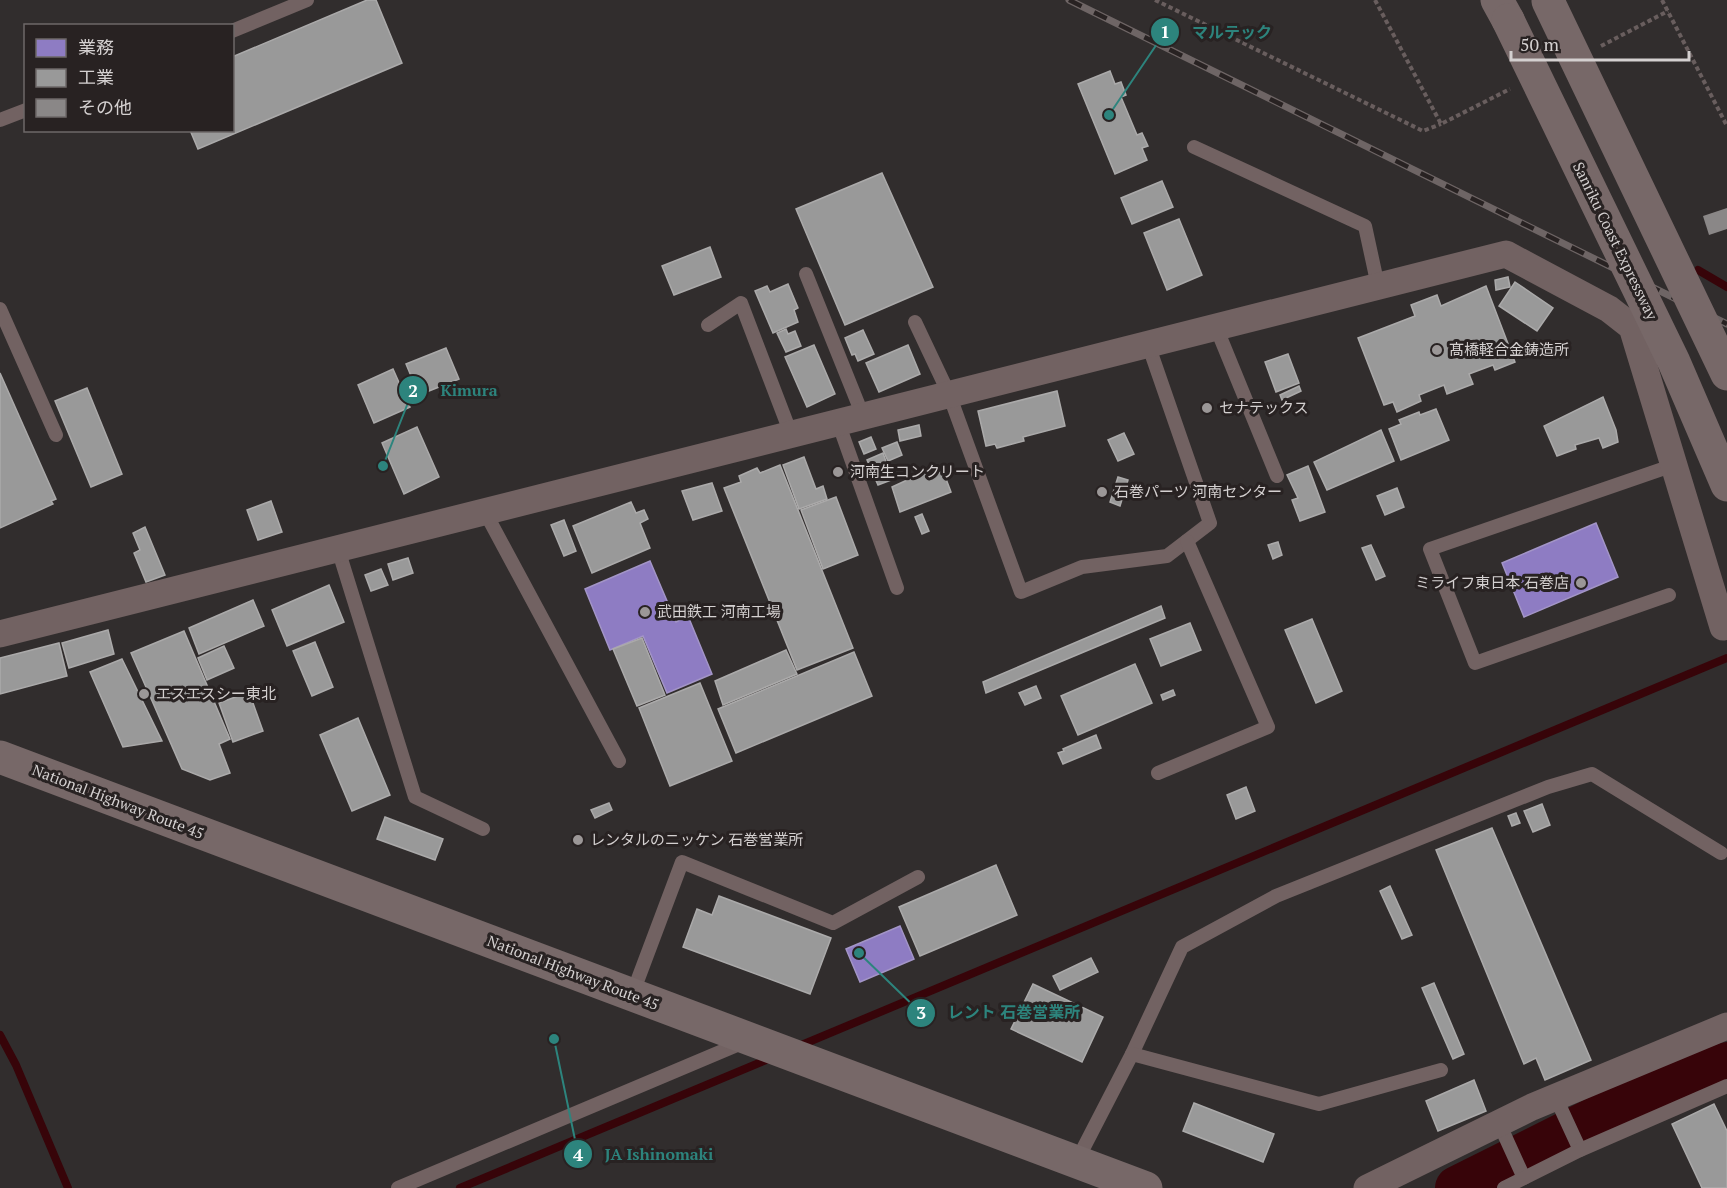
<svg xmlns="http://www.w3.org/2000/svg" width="1727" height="1188" font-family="'PT Serif','Noto Sans JP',serif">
  <rect width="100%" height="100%" fill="#312d2d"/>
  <g fill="#8e7cc3" stroke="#a395c7" stroke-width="1.5">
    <polygon points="1596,523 1618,577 1524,617 1502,563"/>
    <polygon points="650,561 676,622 688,616 712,674 667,693 643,636 610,650 585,589"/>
    <polygon points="900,926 914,959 860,982 846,949"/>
  </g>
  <g fill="#999" stroke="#abaaaa" stroke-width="1.5">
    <polygon points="367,0 376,0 402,63 198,149 190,130 232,130 232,57"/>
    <polygon points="1110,71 1115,84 1121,82 1126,95 1121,97 1137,135 1142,133 1148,146 1142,148 1147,160 1115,174 1078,84"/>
    <polygon points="882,173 933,287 845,325 796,209"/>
    <polygon points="1162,181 1173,207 1132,224 1121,198"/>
    <polygon points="1179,219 1202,275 1167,290 1144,233"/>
    <polygon points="710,247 721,277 674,295 662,266"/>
    <polygon points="1508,277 1510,287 1496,290 1495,280"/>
    <polygon points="1515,282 1553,308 1537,331 1499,306"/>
    <polygon points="788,284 798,308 794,310 798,322 773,333 755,291 767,286 770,292"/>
    <polygon points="1486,286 1515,362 1495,370 1493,365 1469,374 1473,384 1447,394 1444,385 1419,395 1421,401 1397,412 1393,402 1384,405 1358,338 1415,316 1411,305 1437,295 1441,306"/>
    <polygon points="786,329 788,334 795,331 801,346 786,352 777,333"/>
    <polygon points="863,330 874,354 858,361 855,354 852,355 845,338"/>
    <polygon points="814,345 835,394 807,407 785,357"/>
    <polygon points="908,345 920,374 879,392 866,363"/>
    <polygon points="446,348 459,379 419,395 406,364"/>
    <polygon points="1288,354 1299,383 1276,392 1265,362"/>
    <polygon points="393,369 410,407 374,423 358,385"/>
    <polygon points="0,373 56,499 51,501 53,504 0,528"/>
    <polygon points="1299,386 1301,391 1282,400 1280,395"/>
    <polygon points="87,388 122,474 91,487 55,401"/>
    <polygon points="1057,391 1065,426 1023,437 1024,441 997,448 995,444 986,446 978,411"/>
    <polygon points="1603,397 1616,430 1618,442 1603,448 1599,438 1575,445 1576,449 1557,456 1544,426"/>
    <polygon points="1436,409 1449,440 1401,460 1389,429 1401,424 1399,420 1419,412 1420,415"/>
    <polygon points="919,425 921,436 900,441 898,430"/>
    <polygon points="417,427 439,477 404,494 382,443"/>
    <polygon points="1381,430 1394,461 1327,490 1314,462"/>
    <polygon points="1124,433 1134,454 1118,461 1108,440"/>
    <polygon points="871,437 876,449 864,454 859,442"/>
    <polygon points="897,442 902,455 888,461 882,448"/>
    <polygon points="883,453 887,464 884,465 891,480 878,485 867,460"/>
    <polygon points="804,457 816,489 823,486 827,499 799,509 783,465"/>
    <polygon points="780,465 853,648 797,670 724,488 741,482 739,476 757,468 760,473"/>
    <polygon points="1308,466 1325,512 1300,521 1292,500 1298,498 1287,475"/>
    <polygon points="931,469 934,475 943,471 951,492 900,512 892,487"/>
    <polygon points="1118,477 1128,480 1120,506 1110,502"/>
    <polygon points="712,483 722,511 693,520 682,491"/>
    <polygon points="1397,488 1404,507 1385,515 1377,496"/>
    <polygon points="836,497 858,555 823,569 801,510"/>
    <polygon points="271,501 282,532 258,540 247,510"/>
    <polygon points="631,502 636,513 644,510 648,519 640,523 650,548 592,573 573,526"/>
    <polygon points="922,514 929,531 922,534 915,517"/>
    <polygon points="564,520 576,551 564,556 551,525"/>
    <polygon points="145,527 165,575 146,582 134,553 140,550 133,533"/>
    <polygon points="1278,542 1282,555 1273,559 1268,545"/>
    <polygon points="1371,545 1385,576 1376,580 1362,548"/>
    <polygon points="408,558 413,573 393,580 388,564"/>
    <polygon points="381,569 388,585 371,591 365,575"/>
    <polygon points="329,585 344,622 287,646 272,610"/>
    <polygon points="253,600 264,626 199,654 189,628"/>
    <polygon points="1161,606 1165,618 986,693 983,682"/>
    <polygon points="1312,619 1342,691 1316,703 1285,630"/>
    <polygon points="1190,623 1201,650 1161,666 1150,639"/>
    <polygon points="108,630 114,654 69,668 62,643"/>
    <polygon points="184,631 230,739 219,744 230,773 210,780 182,769 131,653"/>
    <polygon points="642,638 665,695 637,706 613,649"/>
    <polygon points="315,642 333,687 312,696 293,651"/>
    <polygon points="59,643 67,676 0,694 0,658"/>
    <polygon points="224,646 234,668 207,680 198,658"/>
    <polygon points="786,650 797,674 723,705 715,681"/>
    <polygon points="854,652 872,696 736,753 718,709"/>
    <polygon points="122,659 162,741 123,747 90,672"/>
    <polygon points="1135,664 1152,703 1078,735 1061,696"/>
    <polygon points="700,683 732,761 670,786 639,708"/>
    <polygon points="1036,686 1041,698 1025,705 1019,693"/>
    <polygon points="1173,690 1175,695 1163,700 1161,695"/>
    <polygon points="249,692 263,731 233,742 219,703"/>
    <polygon points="358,718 390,795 352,811 320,735"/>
    <polygon points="1096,735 1101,748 1063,764 1058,753 1064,751 1063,749"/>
    <polygon points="1246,787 1255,811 1236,819 1227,795"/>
    <polygon points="609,803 612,810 595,818 591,810"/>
    <polygon points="1542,804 1550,825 1533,832 1524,811"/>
    <polygon points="1516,813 1520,823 1512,826 1508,816"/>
    <polygon points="385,817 443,839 435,860 377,839"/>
    <polygon points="1492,828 1591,1060 1545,1080 1536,1058 1524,1064 1436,850"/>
    <polygon points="996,865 1017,915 920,956 899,907"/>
    <polygon points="1390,886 1412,935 1402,939 1380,891"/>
    <polygon points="719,896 831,938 810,994 683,947 697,909 712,915"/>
    <polygon points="1091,958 1098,972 1060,990 1053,976"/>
    <polygon points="1434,983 1464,1054 1453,1059 1422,988"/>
    <polygon points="1033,984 1103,1017 1082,1062 1011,1029"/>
    <polygon points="1474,1080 1486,1111 1438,1131 1426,1101"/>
    <polygon points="1194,1103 1274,1134 1263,1162 1183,1131"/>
    <polygon points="1714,1104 1727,1131 1727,1188 1702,1188 1672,1124"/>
  </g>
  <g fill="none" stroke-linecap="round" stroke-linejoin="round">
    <g stroke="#370409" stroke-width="8">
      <polyline points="1698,270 1727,287"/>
      <polyline points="0,1035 16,1065 68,1188"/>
      <polyline points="799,1046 1727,658"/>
      <polyline points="460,1188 771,1058"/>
    </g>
    <polyline stroke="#370409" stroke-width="44" points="1457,1188 1627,1103 1727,1064"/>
  </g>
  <polygon fill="#8a8787" points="1727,208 1727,229 1709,235 1703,216"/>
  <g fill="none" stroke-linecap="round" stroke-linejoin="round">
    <g stroke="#695e5e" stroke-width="4" stroke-dasharray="4.5 3" stroke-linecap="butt">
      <polyline points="1155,0 1423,131 1441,124"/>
      <polyline points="1375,0 1441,124 1510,89"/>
      <polyline points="1662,0 1727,126"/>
      <polyline points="1601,46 1668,11"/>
    </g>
    <g stroke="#726262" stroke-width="14">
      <polyline points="232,31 307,0"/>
      <polyline points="0,120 26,110"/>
      <polyline points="1194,147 1365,226 1378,286"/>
      <polyline points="806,274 863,416"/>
      <polyline points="0,309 56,435"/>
      <polyline points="915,322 949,394 1021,592 1082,567 1167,556 1210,523 1148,344"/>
      <polyline points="708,325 741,303 791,434"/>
      <polyline points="1216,327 1277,476"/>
      <polyline points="838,422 897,588"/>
      <polyline points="485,512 619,761"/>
      <polyline points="338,549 415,797 483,829"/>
      <polyline points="1669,595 1475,663 1430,549 1674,465"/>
      <polyline points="1158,773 1268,727 1187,541"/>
      <polyline points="632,995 682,862 833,923 918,877"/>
      <polyline points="1132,1054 1182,947 1276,896 1548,787 1592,774 1721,853"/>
      <polyline points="1556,1098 1580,1150"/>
      <polyline points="1499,1123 1524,1178"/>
      <polyline points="1079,1163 1084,1147 1132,1054 1319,1104 1441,1070"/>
      <polyline points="398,1188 744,1042"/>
      <polyline points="1504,1188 1580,1150 1727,1086"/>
    </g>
    <g stroke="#726262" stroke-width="27">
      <polyline points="0,634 1506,254 1609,309 1632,327 1723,627"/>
      <polyline points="1367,1188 1532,1107 1727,1026"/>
    </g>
    <g stroke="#776868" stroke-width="33">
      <polyline points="1497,0 1508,20"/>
      <polyline points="0,757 1146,1188"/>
    </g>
    <g stroke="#6e6565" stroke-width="7">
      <polyline id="rail" points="1069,0 1727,324"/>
    </g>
    <use href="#rail" stroke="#282222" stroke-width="4.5" stroke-dasharray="14" stroke-linecap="butt"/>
    <g stroke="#776868" stroke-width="33">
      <polyline points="1548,1 1727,374"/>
      <polyline points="1508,20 1674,362 1727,485"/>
    </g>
  </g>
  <g fill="#9b9797" stroke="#282222" stroke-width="2">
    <circle cx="1437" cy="350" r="6"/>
    <circle cx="1207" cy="408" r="6"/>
    <circle cx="838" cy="472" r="6"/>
    <circle cx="1102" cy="492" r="6"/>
    <circle cx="1581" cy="583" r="6"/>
    <circle cx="645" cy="612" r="6"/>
    <circle cx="144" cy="694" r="6"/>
    <circle cx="578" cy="840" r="6"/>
  </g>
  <g text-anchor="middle" stroke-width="6" stroke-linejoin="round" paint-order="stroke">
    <g font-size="15" fill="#d4d0d0" stroke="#282222">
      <text transform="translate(1615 241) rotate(64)" y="5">Sanriku Coast Expressway</text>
      <text transform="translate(118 802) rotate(21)" y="5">National Highway Route 45</text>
      <text transform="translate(573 973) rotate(21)" y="5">National Highway Route 45</text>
    </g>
    <g font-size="15" fill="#d4d0d0" stroke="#282222" text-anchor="start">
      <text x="1449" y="355">髙橋軽合金鋳造所</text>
      <text x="1219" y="413">セナテックス</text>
      <text x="850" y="477">河南生コンクリート</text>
      <text x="1114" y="497">石巻パーツ 河南センター</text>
      <text x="1569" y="588" text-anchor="end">ミライフ東日本 石巻店</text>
      <text x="657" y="617">武田鉄工 河南工場</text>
      <text x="156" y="699">エスエスシー東北</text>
      <text x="590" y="845">レンタルのニッケン 石巻営業所</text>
    </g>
  </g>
  <path fill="none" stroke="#2d847d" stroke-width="2" d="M1109 115L1165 32M383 466L413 390M859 953L921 1013M554 1039L578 1154"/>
  <g fill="#2d847d" stroke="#282222" stroke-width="2">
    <circle cx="1109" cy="115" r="6"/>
    <circle cx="383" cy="466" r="6"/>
    <circle cx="859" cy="953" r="6"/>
    <circle cx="554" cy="1039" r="6"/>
    <circle cx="1165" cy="32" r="15"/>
    <circle cx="413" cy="390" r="15"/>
    <circle cx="921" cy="1013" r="15"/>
    <circle cx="578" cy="1154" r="15"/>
  </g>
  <g font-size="18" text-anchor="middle" font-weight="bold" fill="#fff">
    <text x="1165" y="38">1</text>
    <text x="413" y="397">2</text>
    <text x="921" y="1019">3</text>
    <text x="578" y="1161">4</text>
  </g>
  <g font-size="16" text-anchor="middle" font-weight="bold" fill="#2d847d" stroke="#282222" stroke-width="6" stroke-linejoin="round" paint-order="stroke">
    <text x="1232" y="38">マルテック</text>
    <text x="469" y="396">Kimura</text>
    <text x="1014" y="1018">レント 石巻営業所</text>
    <text x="659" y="1160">JA Ishinomaki</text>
  </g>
  <rect x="24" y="24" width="210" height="108" fill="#282222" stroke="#6d6868" stroke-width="1.5"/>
  <rect x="36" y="39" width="30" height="18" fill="#8e7cc3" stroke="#6d6868" stroke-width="1.5"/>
  <text x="78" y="54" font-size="18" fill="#d4d0d0">業務</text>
  <rect x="36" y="69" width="30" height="18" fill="#999999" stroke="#6d6868" stroke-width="1.5"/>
  <text x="78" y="84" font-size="18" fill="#d4d0d0">工業</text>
  <rect x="36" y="99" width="30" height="18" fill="#8a8787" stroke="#6d6868" stroke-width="1.5"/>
  <text x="78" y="114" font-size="18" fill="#d4d0d0">その他</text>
  <path d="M1511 51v9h178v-9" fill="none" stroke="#d4d0d0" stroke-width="3"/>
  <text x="1520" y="51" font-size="18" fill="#d4d0d0" stroke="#282222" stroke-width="4.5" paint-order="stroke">50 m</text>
</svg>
